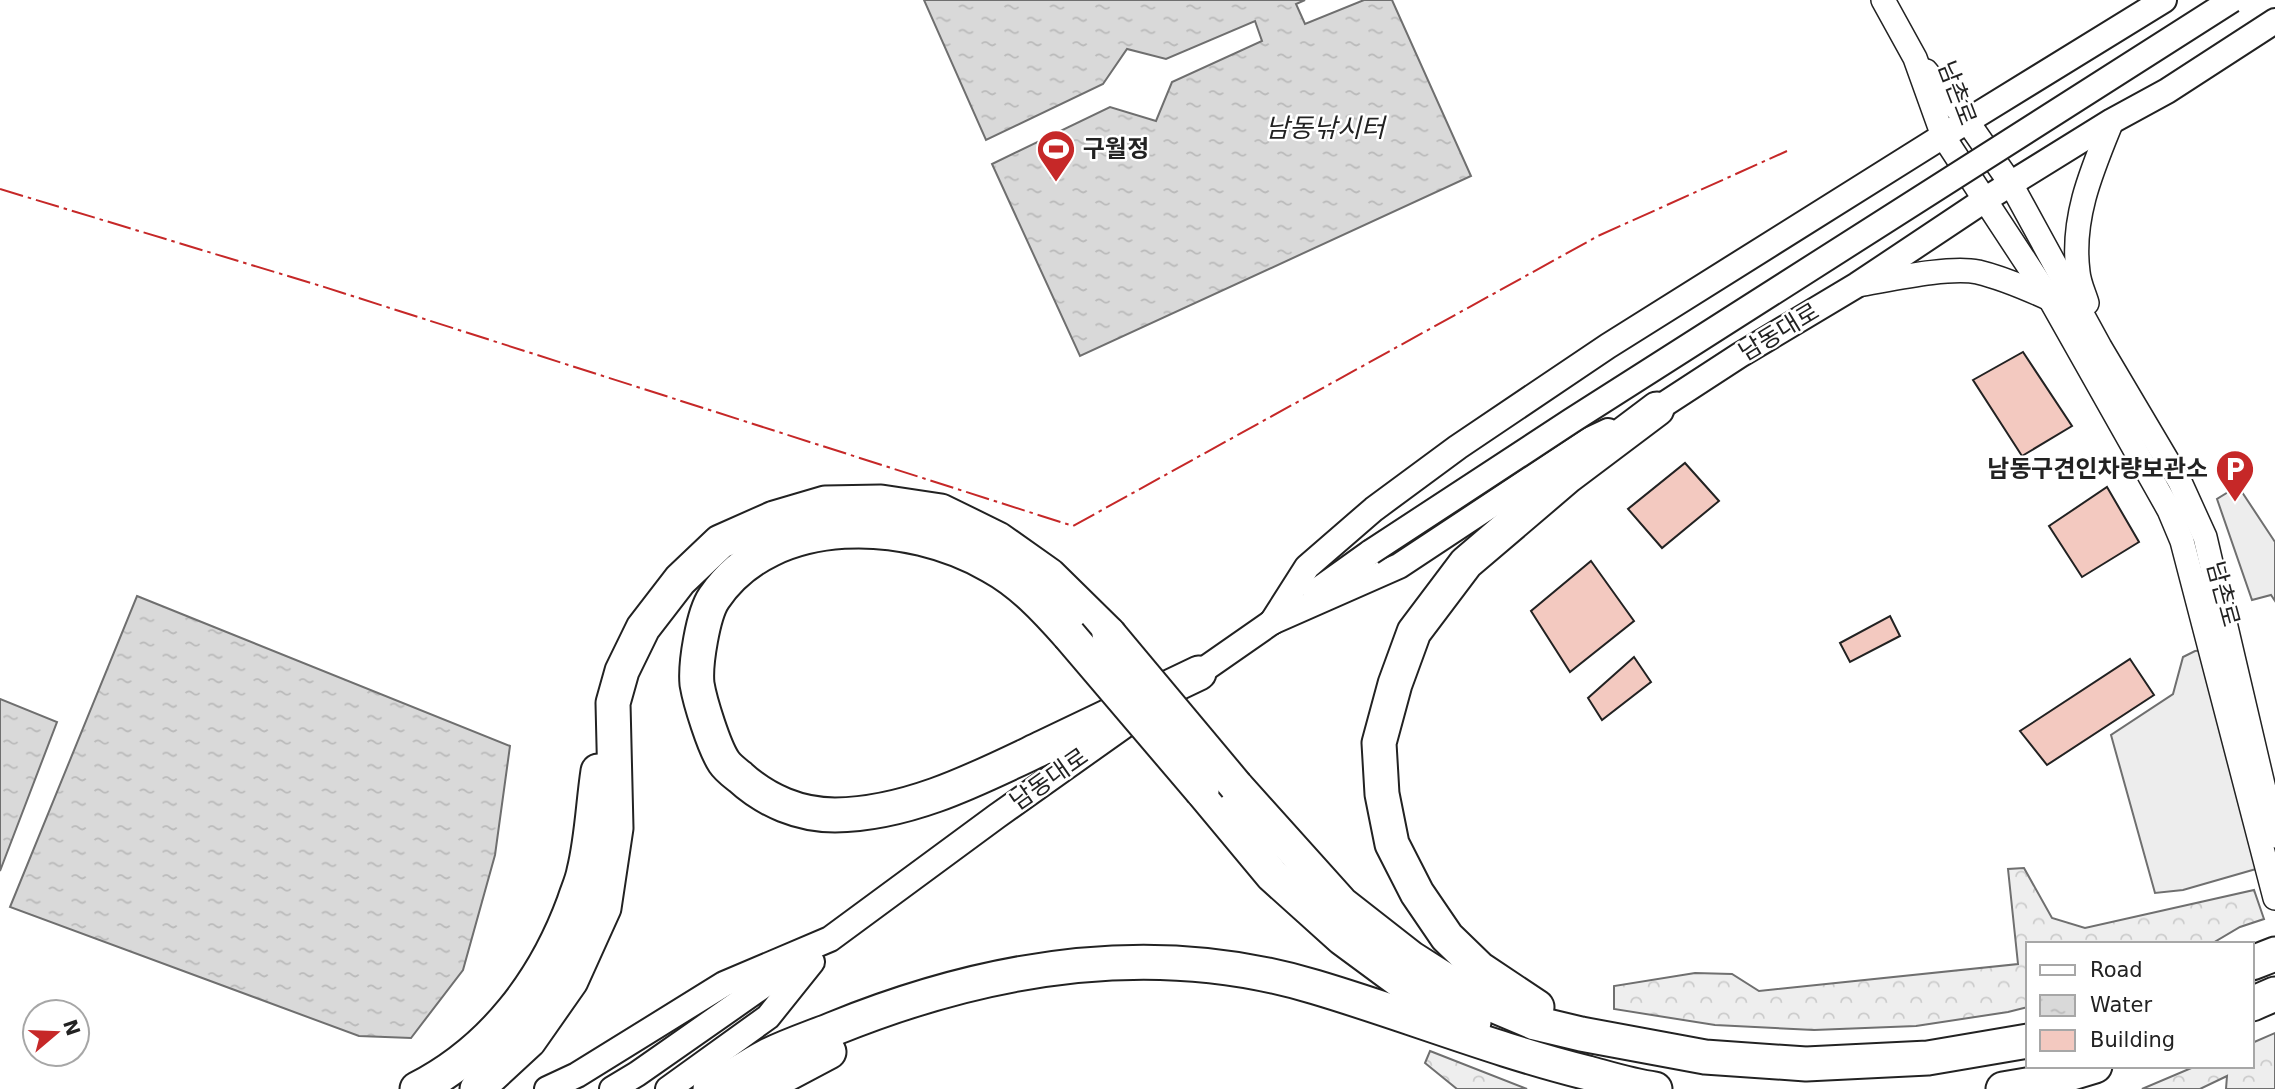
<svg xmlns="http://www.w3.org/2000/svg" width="2275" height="1089" font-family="'DejaVu Sans','Noto Sans KR',sans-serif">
  <defs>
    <pattern id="forest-crowns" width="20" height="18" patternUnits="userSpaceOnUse" patternTransform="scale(1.75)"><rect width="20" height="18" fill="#eee"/><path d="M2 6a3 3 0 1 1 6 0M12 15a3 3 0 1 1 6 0" fill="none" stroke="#ccc"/></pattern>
    <pattern id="water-ripples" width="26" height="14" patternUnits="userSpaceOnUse" patternTransform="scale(1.75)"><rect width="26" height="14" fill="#d9d9d9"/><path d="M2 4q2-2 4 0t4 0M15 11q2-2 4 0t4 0" fill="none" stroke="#bababa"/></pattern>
  </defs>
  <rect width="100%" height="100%" fill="#fff"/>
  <g fill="url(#forest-crowns)" stroke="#6f6f6f" stroke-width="2">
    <polygon points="2024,868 2052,918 2085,928 2254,890 2264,919 2240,927 2211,944 2028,944 2028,1007 2008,1012 1916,1026 1814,1030 1715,1025 1614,1009 1614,986 1695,973 1732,974 1759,991 2018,964 2008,869"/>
    <polygon points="2275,1033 2275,1089 2226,1089 2227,1076 2200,1089 2142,1089 2196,1066 2252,1066 2252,1043"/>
    <polygon points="1430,1051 1527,1089 1457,1089 1425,1063"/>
  </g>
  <g fill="#ededed" stroke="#6f6f6f" stroke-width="2">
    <polygon points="2238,486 2275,542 2275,601 2271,595 2252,600 2217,499"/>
    <polygon points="2205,650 2256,869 2183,890 2155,893 2111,735 2173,694 2183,657 2195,651"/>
  </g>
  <g fill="url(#water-ripples)" stroke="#6f6f6f" stroke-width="2">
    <polygon points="924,0 1305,0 1296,4 1305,24 1364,0 1392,0 1471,176 1080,356 992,164 1110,107 1156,121 1172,82 1262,41 1255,21 1166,59 1127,49 1103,84 986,140"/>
    <polygon points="137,596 510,746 495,855 463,970 411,1038 359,1036 10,907"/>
    <polygon points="0,699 57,722 0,871"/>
  </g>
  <g fill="#f3c9c0" stroke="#222" stroke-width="2">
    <polygon points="2023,352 2072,426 2022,456 1973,380"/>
    <polygon points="1685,463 1719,501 1662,548 1628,509"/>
    <polygon points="2107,487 2139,542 2082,577 2049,526"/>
    <polygon points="1591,561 1634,621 1570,672 1531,611"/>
    <polygon points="1890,616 1900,636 1850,662 1840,643"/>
    <polygon points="1634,657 1651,682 1602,720 1588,698"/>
    <polygon points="2130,659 2154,695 2047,765 2020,731"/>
  </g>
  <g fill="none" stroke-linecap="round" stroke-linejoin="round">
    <g stroke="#222" stroke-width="26">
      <g id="tertiary">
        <polyline points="1883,0 1915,58 1943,136 2050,299 2169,510 2182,541 2275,898"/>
        <polyline points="1926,71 1967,121 2011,184 2100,347 2180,482 2205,537 2275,836"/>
        <path d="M1857,285c31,-5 91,-19 121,-13 25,6 48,16 72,27"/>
        <path d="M2087,303c-3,-10 -8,-20 -9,-31 -7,-54 14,-102 34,-151"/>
      </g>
    </g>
    <g stroke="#222" stroke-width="28">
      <g id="secondary">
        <polyline points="1641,416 1657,409 1740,355 1857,285 1986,199 2112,121 2167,91 2275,21"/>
        <polyline points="1315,592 1371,552"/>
        <polyline points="1272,622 1399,566 1591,439 1608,431"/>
        <polyline points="1272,622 1307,567 1374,509 1458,447 1608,346 1943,136 2164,0"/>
        <polyline points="1186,682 1285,613"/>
        <polyline points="547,1089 577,1075 724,984 830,939 997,816 1145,711"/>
        <polyline points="612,1089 637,1074 790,967"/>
        <polyline points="668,1089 768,1017 812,962"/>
      </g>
    </g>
    <g stroke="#222" stroke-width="37">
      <g id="motorway">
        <path d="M1069,635c-23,-26 -47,-52 -78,-69 -82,-48 -218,-55 -277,32 -11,16 -19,66 -17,86 3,18 17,63 27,78 4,6 11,11 16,15 26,24 60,38 95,38 75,-1 144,-37 209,-68 52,-25 103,-49 155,-74"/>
        <polyline points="1236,786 1342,904 1411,958 1469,995 1535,1023 1581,1034 1705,1057 1806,1064 1928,1058 2028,1041"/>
        <polyline points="1202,791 1272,875 1342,938 1407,986 1474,1022"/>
        <polyline points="2252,963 2275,954"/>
        <polyline points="2252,1004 2275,994"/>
        <polyline points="1537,1007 1480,969 1447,937 1417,893 1392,844 1382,794 1379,743 1395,684 1414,632 1466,563 1568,476 1657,409"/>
        <path d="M417,1089c76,-39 128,-108 157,-187 3,-10 8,-20 10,-31 8,-32 9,-67 14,-100"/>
        <polyline points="477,1089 529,1041 571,981 604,908 616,828 613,703 622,671 643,628 680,580 720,542 774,518 825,503 881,502 941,511 998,539 1049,575 1109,634"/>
        <path d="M710,1089c19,-9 36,-22 55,-32 21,-11 46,-19 68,-28 155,-63 319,-91 482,-42 91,27 180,63 273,86 22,6 44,13 67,16"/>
        <polyline points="759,1089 829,1052"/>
        <polyline points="2003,1089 2039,1083 2095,1066"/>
      </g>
    </g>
    <use href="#tertiary" stroke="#fff" stroke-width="23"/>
    <use href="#secondary" stroke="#fff" stroke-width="24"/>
    <use href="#motorway" stroke="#fff" stroke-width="33"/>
    <g stroke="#222" stroke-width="28" stroke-linecap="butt">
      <polyline id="secondary-bridge" points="1371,552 1571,421 2232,0"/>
    </g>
    <g stroke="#222" stroke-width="37" stroke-linecap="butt">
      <g id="motorway-bridge">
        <polyline points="1109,634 1236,786"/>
        <polyline points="1069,635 1202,791"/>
      </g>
    </g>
    <use href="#secondary-bridge" stroke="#fff" stroke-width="24"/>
    <use href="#motorway-bridge" stroke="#fff" stroke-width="33"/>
    <polyline stroke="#c62828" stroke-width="2" stroke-dasharray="24 5 3.5 5" stroke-linecap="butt" points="0,189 321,286 1073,526 1598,236 1787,151"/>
  </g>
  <defs>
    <g id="stadium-pin" transform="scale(2.0125)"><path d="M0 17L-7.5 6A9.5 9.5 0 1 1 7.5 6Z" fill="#c62828" stroke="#fff"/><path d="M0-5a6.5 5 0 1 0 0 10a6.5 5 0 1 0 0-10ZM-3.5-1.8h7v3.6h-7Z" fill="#fff"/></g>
    <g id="parking-pin" transform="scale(2.0125)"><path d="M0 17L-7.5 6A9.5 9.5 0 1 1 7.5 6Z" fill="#c62828" stroke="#fff"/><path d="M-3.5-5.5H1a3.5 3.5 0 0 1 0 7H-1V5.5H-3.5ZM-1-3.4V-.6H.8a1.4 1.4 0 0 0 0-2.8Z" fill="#fff"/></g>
  </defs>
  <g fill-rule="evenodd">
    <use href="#stadium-pin" x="1056" y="149"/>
    <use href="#parking-pin" x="2235" y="469"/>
  </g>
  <g text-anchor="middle" stroke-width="5" stroke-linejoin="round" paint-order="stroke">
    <g font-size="24" fill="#222" stroke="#fff">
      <text transform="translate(1957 93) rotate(69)" y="8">남촌로</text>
      <text transform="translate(1779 332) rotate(-31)" y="8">남동대로</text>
      <text transform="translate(2223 594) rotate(75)" y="8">남촌로</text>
      <text transform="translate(1049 779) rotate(-35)" y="8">남동대로</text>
    </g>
    <g font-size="24" font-weight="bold" fill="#222" stroke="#fff" text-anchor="start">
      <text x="1083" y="157">구월정</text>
      <text x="2208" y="477" text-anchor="end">남동구견인차량보관소</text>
    </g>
    <g font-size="26" font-style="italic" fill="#222" stroke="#fff">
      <text x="1325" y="137">남동낚시터</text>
    </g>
  </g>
  <rect x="2026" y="942" width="228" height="126" fill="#ffffff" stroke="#a7a7a7" stroke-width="2"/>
  <rect x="2040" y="965" width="35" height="10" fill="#ffffff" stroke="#a7a7a7" stroke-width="2"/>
  <text x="2090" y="977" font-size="21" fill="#222222">Road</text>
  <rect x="2040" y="995" width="35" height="21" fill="url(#water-ripples)" stroke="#a7a7a7" stroke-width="2"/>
  <text x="2090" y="1012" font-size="21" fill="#222222">Water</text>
  <rect x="2040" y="1030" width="35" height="21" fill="#f3c9c0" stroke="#a7a7a7" stroke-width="2"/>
  <text x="2090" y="1047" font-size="21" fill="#222222">Building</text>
  <g transform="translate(56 1033) rotate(71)"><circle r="33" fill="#ffffff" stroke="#a7a7a7" stroke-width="2"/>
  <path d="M0-5L12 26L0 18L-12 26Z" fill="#c62828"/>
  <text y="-10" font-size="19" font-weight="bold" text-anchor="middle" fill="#222222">N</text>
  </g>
</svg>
